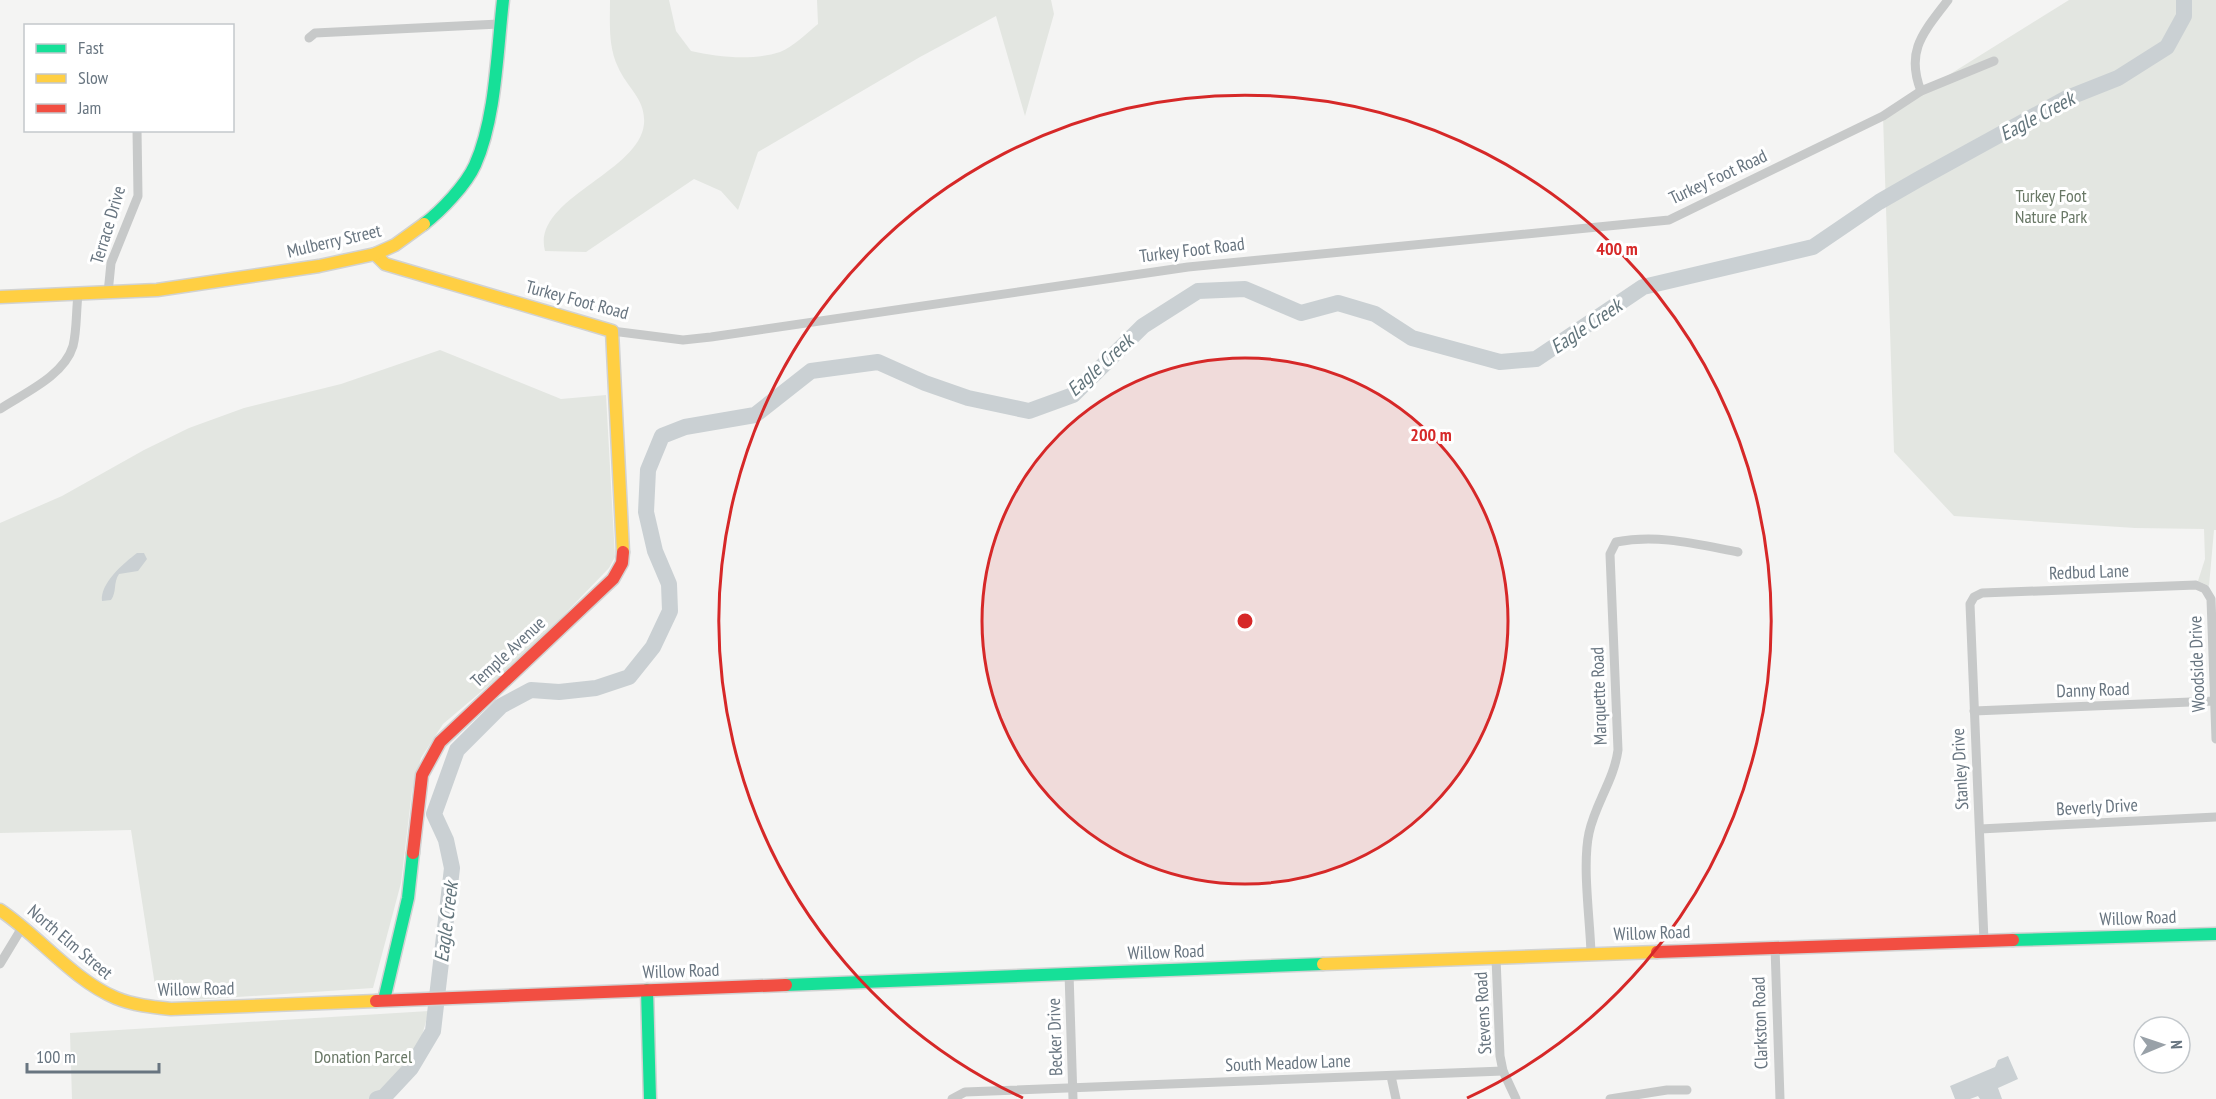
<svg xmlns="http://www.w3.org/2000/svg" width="2216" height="1099" font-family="'PT Sans Narrow',sans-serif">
  <rect width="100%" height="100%" fill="#f4f4f3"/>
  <g fill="#e3e6e1">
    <path d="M610,0h59l7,31 15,20c27,6 61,10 89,1 13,-5 27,-19 38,-28l-1,-24h234l3,14 -29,102 -29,-100 -76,41 -162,95 -20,58 -17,-19 -27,-12 -108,73 -41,-1c-14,-52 94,-78 99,-127 2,-25 -17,-36 -26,-57 -10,-21 -8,-44 -8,-67z"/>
    <polygon points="2069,0 2216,0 2216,530 2214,530 2209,586 2198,581 2205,559 2204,529 2135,528 1954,516 1894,452 1883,116"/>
    <polygon points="440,350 561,399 606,395 615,557 609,568 529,651 443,724 421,758 412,791 401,883 373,988 192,1000 156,992 131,830 0,833 0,523 62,496 144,450 189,428 244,408 341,384"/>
    <path d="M429,1011c-9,30 -18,77 -52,88h-305l-2,-66z"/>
  </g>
  <g fill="#cad0d3">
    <path d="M137,553h7l3,6 -9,12 -19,3c-6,9 -2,18 -8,26l-9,1c-2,-18 22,-38 35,-48z"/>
    <polygon points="2008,1056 2018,1079 1998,1088 2002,1099 1980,1099 1978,1096 1970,1099 1955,1099 1950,1086 1995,1067 1998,1060"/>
  </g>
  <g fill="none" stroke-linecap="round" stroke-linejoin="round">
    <polyline stroke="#cad0d3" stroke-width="16" points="377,1099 384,1097 411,1068 433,1031 452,868 446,840 434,814 457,750 501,706 531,690 559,692 596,688 629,677 653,647 670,611 669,584 655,551 646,512 648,470 662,436 685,427 755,415 811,371 878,362 925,383 968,398 1029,411 1073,395 1143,326 1198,291 1245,289 1301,313 1338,303 1375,314 1412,338 1500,362 1536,359 1643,287 1813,247 1879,202 1919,179 2065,99 2118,78 2167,47 2184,16 2184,0"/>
    <g stroke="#d1d2d2" stroke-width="15">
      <g id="fast">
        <path d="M424,224c17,-13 42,-39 51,-59 21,-47 22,-114 28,-165"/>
        <polyline points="2013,940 2216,934"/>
        <polyline points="786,985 1323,964"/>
        <polyline points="647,990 650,1099"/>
        <polyline points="384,1000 408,898 413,853"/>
      </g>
    </g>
    <g stroke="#d1d2d2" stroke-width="15">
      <g id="slow">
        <polyline points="375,254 385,264 612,331 623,552"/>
        <polyline points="0,297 157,290 319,266 375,254 395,245 424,224"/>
        <path d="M0,910c39,26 73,70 116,88 17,7 36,9 55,11l205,-8"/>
        <polyline points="1323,964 1657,952"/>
      </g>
    </g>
    <g stroke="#d1d2d2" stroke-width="15">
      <g id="jam">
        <polyline points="413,853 422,775 440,742 613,579 622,563 623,552"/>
        <polyline points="1657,952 2013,940"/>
        <polyline points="376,1001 786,985"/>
      </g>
    </g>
    <g stroke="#c7c9c9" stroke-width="9">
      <polyline points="309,38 315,33 499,24"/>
      <path d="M1921,91c-16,-41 3,-59 27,-91"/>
      <polyline points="108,293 111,263 138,196 137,130"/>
      <polyline points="612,331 683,340 711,337 1188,267 1669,220 1883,116 1921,91 1994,61"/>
      <path d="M0,409c24,-16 64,-33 73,-63 4,-16 3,-35 5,-51"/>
      <polyline points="1974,711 2215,701"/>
      <polyline points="1980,829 2216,817"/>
      <polyline points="1984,941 1970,604 1974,597 1982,593 2196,585 2205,589 2211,599 2216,739"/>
      <polyline points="1775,947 1780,1099"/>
      <path d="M1591,953c-1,-34 -9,-88 -2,-120 6,-29 25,-53 29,-83l-8,-196 6,-12c42,-8 80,2 122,10"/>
      <polyline points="1496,958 1500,1056 1503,1071 1516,1099"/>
      <polyline points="0,964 23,926"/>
      <polyline points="1069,973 1073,1099"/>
      <polyline points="1391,1076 1396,1099"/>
      <polyline points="952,1099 965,1092 1503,1071"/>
      <polyline points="1610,1099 1667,1090 1687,1090"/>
    </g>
    <use href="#fast" stroke="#16e098" stroke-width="12"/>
    <use href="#slow" stroke="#ffcf43" stroke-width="12"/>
    <use href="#jam" stroke="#f24e42" stroke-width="12"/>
  </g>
  <circle cx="1245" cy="621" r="263" fill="#d62828" fill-opacity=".12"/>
  <g fill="none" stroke="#d62828" stroke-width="3">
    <circle cx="1245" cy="621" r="263"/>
    <path d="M1023 1098A526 526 0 1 1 1467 1098"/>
  </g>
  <g text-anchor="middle" stroke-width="6" stroke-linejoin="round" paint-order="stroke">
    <g font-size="18" fill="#687580" stroke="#fff">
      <text transform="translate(1718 177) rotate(-25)" y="6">Turkey Foot Road</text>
      <text transform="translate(108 225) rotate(-73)" y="6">Terrace Drive</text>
      <text transform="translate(334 241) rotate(-13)" y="6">Mulberry Street</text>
      <text transform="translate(1192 250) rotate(-7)" y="6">Turkey Foot Road</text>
      <text transform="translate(577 300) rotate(15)" y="6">Turkey Foot Road</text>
      <text transform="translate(2089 572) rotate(-2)" y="6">Redbud Lane</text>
      <text transform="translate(508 652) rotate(-43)" y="6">Temple Avenue</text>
      <text transform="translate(2197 664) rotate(-92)" y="6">Woodside Drive</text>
      <text transform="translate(2093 690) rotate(-2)" y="6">Danny Road</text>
      <text transform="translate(1599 696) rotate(-92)" y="6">Marquette Road</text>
      <text transform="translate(1960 769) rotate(-93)" y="6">Stanley Drive</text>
      <text transform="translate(2097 807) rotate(-3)" y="6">Beverly Drive</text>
      <text transform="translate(2138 918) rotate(-2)" y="6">Willow Road</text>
      <text transform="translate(1652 933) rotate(-2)" y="6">Willow Road</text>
      <text transform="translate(70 942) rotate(40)" y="6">North Elm Street</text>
      <text transform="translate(1166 952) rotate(-2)" y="6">Willow Road</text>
      <text transform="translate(681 971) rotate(-2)" y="6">Willow Road</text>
      <text transform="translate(196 989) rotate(-1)" y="6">Willow Road</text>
      <text transform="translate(1483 1013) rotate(-93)" y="6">Stevens Road</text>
      <text transform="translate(1760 1023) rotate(-92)" y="6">Clarkston Road</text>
      <text transform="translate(1055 1037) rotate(-92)" y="6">Becker Drive</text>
      <text transform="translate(1288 1063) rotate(-2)" y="6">South Meadow Lane</text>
    </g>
    <g font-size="18" fill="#697866" stroke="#fff">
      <text x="2051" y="202">Turkey Foot<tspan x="2051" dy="21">Nature Park</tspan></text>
      <text x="363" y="1063">Donation Parcel</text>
    </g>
    <g font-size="20" font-style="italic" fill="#63757c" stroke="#fff">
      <text transform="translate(2037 116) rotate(-28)" y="7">Eagle Creek</text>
      <text transform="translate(1586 326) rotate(-34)" y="7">Eagle Creek</text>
      <text transform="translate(1100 365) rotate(-42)" y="7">Eagle Creek</text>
      <text transform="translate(446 922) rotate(-83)" y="7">Eagle Creek</text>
    </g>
  </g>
  <circle cx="1245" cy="621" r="9" fill="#d62828" stroke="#fff" stroke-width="3"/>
  <g font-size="18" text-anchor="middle" font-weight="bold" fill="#d62828" stroke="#fff" stroke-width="6" stroke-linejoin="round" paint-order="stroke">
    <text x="1617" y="255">400 m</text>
    <text x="1431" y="441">200 m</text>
  </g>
  <rect x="24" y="24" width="210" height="108" fill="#ffffff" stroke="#c3c8cc" stroke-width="1.5"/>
  <rect x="36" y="44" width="30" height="9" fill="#16e098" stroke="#c3c8cc" stroke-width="1.5"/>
  <text x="78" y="54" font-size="18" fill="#687580">Fast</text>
  <rect x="36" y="74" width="30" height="9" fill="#ffcf43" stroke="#c3c8cc" stroke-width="1.5"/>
  <text x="78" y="84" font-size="18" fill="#687580">Slow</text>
  <rect x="36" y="104" width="30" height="9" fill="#f24e42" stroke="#c3c8cc" stroke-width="1.5"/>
  <text x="78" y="114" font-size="18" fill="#687580">Jam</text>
  <g transform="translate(2162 1045) rotate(88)"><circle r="28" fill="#ffffff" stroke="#c3c8cc" stroke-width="1.5"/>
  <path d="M0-4.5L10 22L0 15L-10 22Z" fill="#99a1a8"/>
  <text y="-9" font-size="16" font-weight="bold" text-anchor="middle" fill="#687580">N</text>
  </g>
  <path d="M27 1063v9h132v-9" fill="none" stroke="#687580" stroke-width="3"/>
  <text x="36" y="1063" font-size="18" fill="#687580" stroke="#ffffff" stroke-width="4.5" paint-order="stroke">100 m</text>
</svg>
